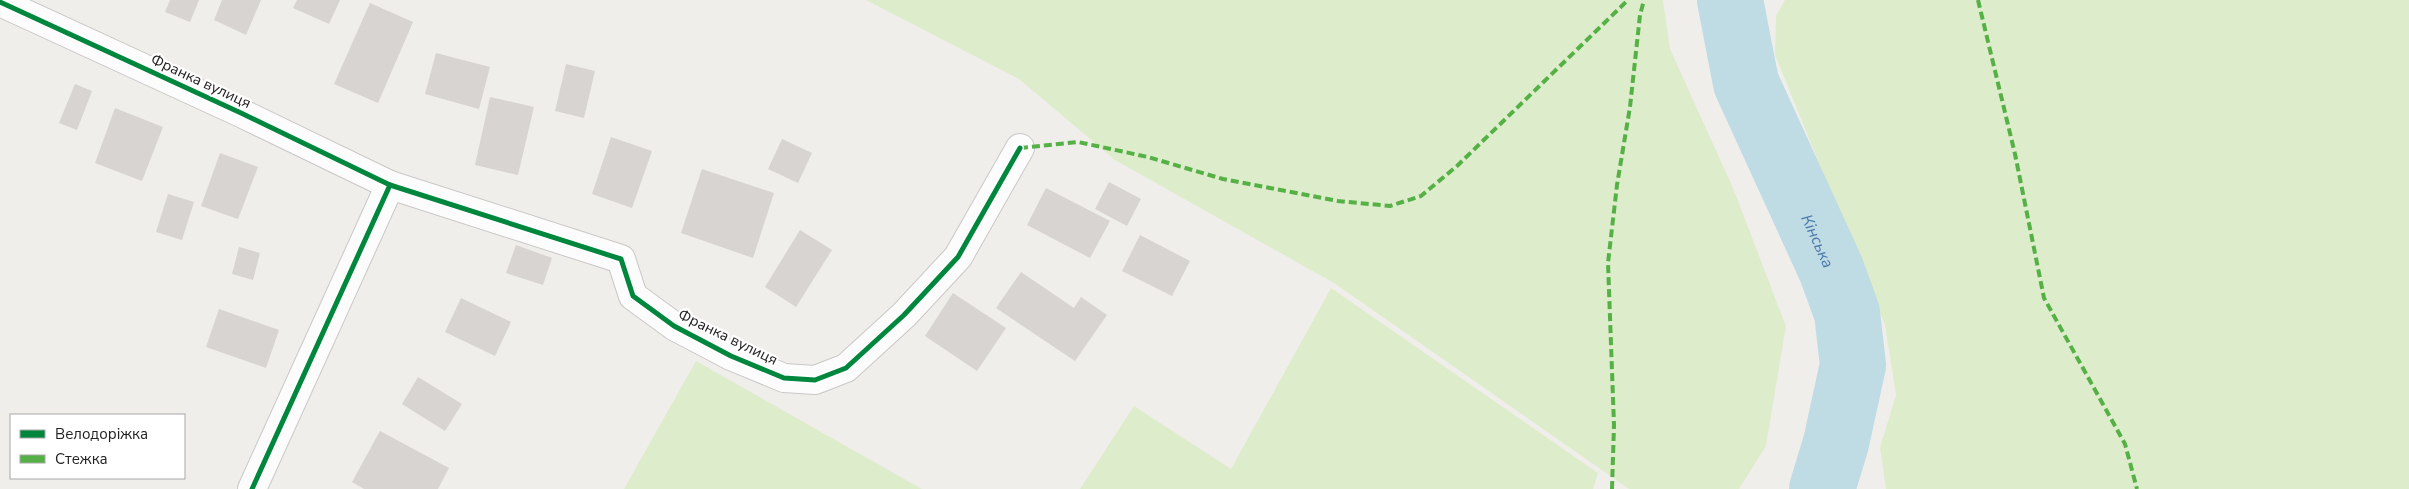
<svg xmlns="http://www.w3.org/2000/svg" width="2409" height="489" font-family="'Nunito Sans',sans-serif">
  <rect width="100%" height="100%" fill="#f0eeeb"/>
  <g fill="#ddeccb">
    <polygon points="866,0 1663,0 1670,49 1733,188 1786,326 1766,446 1739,489 1629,489 1334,283 1115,160 1019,79"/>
    <polygon points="1785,0 2409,0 2409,489 1886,489 1880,448 1896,395 1885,325 1775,55 1776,16"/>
    <polygon points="1331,288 1598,473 1593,489 1080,489 1134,406 1231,469"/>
    <polygon points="696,361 922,489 624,489"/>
  </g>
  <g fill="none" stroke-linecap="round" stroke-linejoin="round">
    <path stroke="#bfdbe3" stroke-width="66" id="s1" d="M1730,0l16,83 85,186 16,44 6,52 -17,78 -14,46"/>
  </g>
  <g fill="#d7d4d2">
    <polygon points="170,0 199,0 190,22 165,12"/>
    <polygon points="222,0 261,0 246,35 214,20"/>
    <polygon points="297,0 340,0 329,24 293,8"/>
    <polygon points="370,3 413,22 378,103 334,84"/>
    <polygon points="436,53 490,67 479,109 425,94"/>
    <polygon points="566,64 595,71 584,118 555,111"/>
    <polygon points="75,84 92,91 77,130 59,123"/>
    <polygon points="490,97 534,107 518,175 475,165"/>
    <polygon points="115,108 163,127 142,181 95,163"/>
    <polygon points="611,137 652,151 632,208 592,194"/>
    <polygon points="782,139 812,153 798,183 768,169"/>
    <polygon points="220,153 258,167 238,219 201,206"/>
    <polygon points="702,169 774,193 753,258 681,233"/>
    <polygon points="1109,182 1141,199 1127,226 1095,209"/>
    <polygon points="1046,188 1110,221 1090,258 1027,225"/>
    <polygon points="168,194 194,202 182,240 156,232"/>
    <polygon points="800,230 832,250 796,307 765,287"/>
    <polygon points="1140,235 1190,261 1172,296 1122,271"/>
    <polygon points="516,245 552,258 543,285 506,273"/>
    <polygon points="239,247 260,253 253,280 232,274"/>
    <polygon points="1021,272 1074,308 1081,297 1107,315 1075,361 996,308"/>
    <polygon points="953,293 1006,328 977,371 925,336"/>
    <polygon points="461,298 511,322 495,356 445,332"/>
    <polygon points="219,309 279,330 266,368 206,347"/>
    <polygon points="418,377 462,404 445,431 402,404"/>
    <polygon points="380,431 449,468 438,489 364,489 352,482"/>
  </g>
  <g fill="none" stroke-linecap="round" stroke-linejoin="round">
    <g stroke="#c9c8c7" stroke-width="30">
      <g id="minor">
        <polyline points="0,2 241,113 390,185 621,259 633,296 674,326 731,356 784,378 815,380 846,368 904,315 958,257 1020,148"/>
        <polyline points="252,489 390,185"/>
      </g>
    </g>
    <use href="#minor" stroke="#fdfcfc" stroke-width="28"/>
    <g stroke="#55b145" stroke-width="4" stroke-dasharray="8 4" stroke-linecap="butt">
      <polyline points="1978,0 2015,154 2044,298 2125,444 2137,489"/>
      <polyline points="1020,148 1078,142 1148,157 1223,179 1338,201 1390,206 1421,196 1457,166 1628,0"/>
      <polyline points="1612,489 1614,425 1608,263 1617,185 1630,107 1640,15 1644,0"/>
    </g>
    <g stroke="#fff" stroke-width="8">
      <g id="cycleway">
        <polyline points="0,2 241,113 390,185 621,259 633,296 674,326 731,356 784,378 815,380 846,368 904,315 958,257 1020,148"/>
        <polyline points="252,489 390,185"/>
      </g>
    </g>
    <use href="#cycleway" stroke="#00873e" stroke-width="5"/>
  </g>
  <g text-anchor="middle" stroke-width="4.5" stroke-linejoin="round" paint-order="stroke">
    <g font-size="15" fill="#222" stroke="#fff">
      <text transform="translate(201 81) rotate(25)" y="5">Франка вулиця</text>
      <text transform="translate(728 337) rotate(26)" y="5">Франка вулиця</text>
    </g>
    <g font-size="16" font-style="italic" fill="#4a7aab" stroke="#fff">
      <text dy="6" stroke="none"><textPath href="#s1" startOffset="258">Кінська</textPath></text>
    </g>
  </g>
  <rect x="10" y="414" width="175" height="65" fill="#ffffff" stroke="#a7a7a7"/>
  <rect x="20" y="430" width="25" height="8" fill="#00873e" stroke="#a7a7a7"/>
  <text x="55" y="439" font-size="15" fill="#222222">Велодоріжка</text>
  <rect x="20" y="455" width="25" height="8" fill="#55b145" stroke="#a7a7a7"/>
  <text x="55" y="464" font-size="15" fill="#222222">Стежка</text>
</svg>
